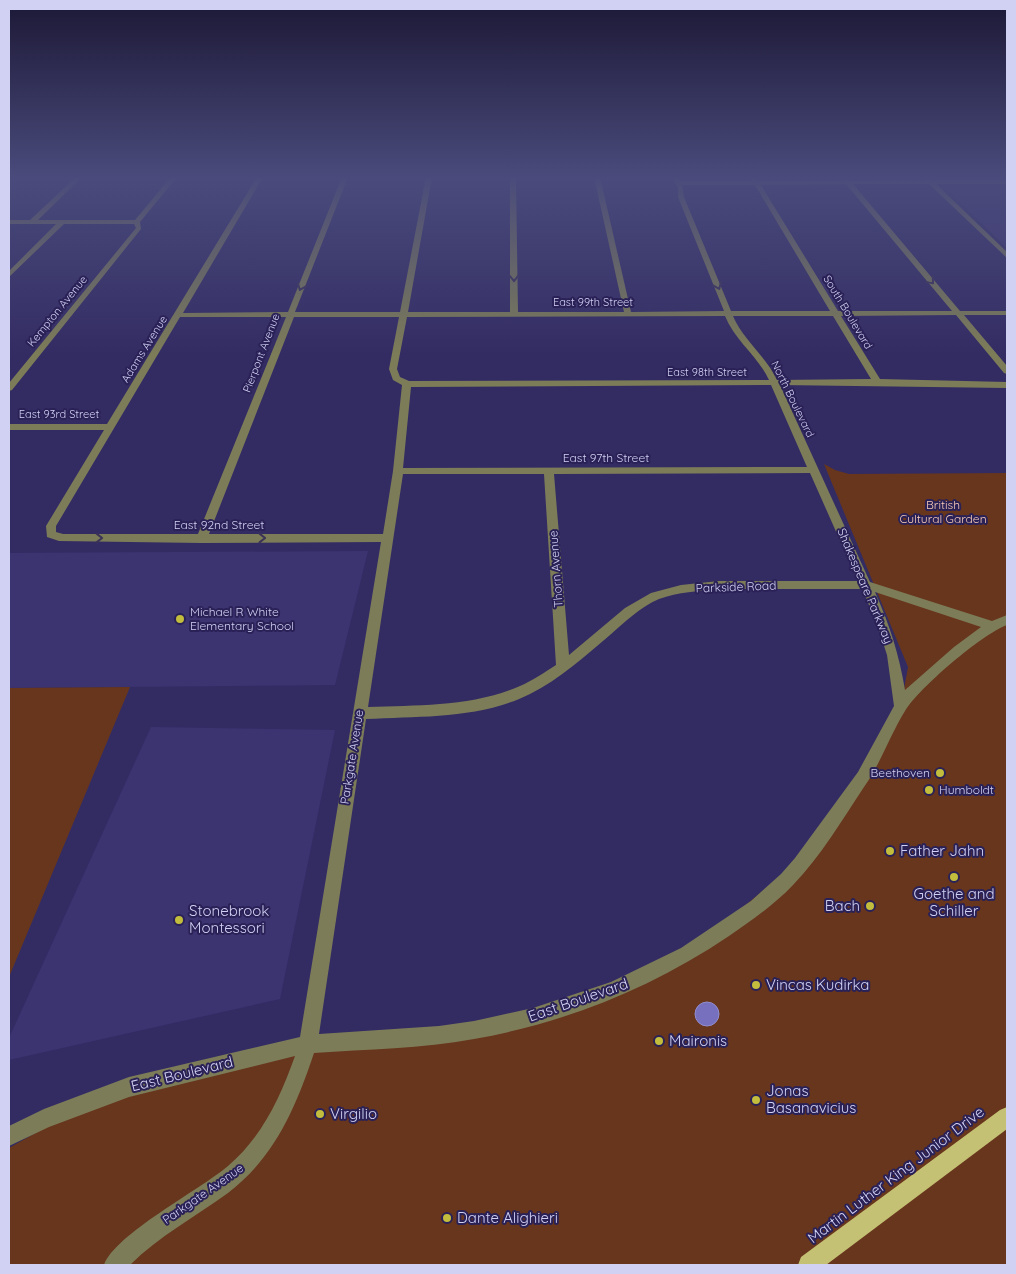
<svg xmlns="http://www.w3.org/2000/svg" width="1016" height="1274" font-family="Quicksand,sans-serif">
  <rect width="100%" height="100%" fill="#332c63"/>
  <g fill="#3c3371">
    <polygon points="942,185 1007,185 1007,248"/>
    <polygon points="368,551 335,685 9,688 9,553"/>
    <polygon points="151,727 335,730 280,999 9,1060 9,1038"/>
  </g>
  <g fill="#67361d">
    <polygon points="824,464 835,470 849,474 1007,473 1007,1265 9,1265 9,1148 101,1096 274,1053 533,1017 687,954 813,849 901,706 908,667"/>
    <polygon points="130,687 9,977 9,688"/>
  </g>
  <circle fill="#7770be" stroke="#928dce" cx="707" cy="1014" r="12"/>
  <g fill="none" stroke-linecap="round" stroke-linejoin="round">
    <g fill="#7d7c58" fill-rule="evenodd">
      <polygon points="76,177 82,177 38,220 135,220 171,177 177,177 140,222 141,229 12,390 9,391 9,383 136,228 134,224 64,224 9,277 9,271 56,224 9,224 9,220 30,220"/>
      <path d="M257,177h6l-80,136 105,-1 54,-135h6l-53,135h105l26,-135h6l-24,135h102v-135h6l2,135h106l-30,-135h6l31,135 93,-1 -46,-114v-9l-6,-11h6l2,4h72l-2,-4h6l2,4h86l2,-3 4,3 75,-1 3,-2 4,2h75v4h-71l71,68v6l-78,-74h-76l107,127h47v4h-43l43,51v8l-3,-1 -48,-58 -115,1 39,63 127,3v6l-227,-3 90,197 122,39 15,-6v10c-26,10 -87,62 -102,86 -15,24 -24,52 -41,76 -22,33 -43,69 -71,98 -19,20 -41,35 -64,51 -77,52 -164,87 -255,103 -52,10 -107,10 -160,14 -18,54 -39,104 -86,140 -33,24 -69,43 -98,72h-26c11,-31 96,-75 124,-99 34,-29 52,-68 67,-110l-166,41 -80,30 -40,19v-20l35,-17 85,-32 171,-40 81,-495 -179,1 -143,-2 -12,-4 -1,-11 58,-96h-95v-6h98zM846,184l106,127h-114l-77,-126zM682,185h73l75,126h-99l-47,-114zM725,316c10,25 33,40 44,64l-360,1 -9,-4 -3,-8 10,-52zM733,316h100l38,63 -94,1c-11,-24 -34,-40 -44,-64zM180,317h106l-88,217h-135l-7,-2v-6zM294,317h105l-10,52 4,11 9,5 -9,86 -10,63h-174zM771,385l36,82 -404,1 8,-81zM810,473l48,108h-139l-38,4 -30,8 -26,15 -56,47 -15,-181zM403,474h141l12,191c-11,7 -24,16 -36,21 -48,21 -101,19 -152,21zM719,589h143l14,32 11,34 7,51 -36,66 -63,86 -14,16 -30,27 -70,47 -70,34 -78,26 -59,13 -35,5 -120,8 47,-315c55,-3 114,0 164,-25 30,-15 55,-38 80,-59 15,-13 30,-28 49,-36 19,-7 40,-8 60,-10zM875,592l106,35 -27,20 -49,43c-6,-36 -15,-64 -30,-98z"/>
    </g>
    <polygon fill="#c5c174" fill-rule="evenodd" points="1007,1107 1007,1129 826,1265 798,1265 801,1257 1000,1110"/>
  </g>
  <defs><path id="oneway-chevron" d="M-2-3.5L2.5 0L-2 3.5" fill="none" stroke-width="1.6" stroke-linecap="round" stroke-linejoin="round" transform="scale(1.25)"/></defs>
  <g stroke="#3b3357">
    <use href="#oneway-chevron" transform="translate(514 278) rotate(89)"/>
    <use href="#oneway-chevron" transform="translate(931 281) rotate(50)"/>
    <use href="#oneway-chevron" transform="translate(718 286) rotate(67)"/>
    <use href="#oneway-chevron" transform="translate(301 287) rotate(112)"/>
    <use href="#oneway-chevron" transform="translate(99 538)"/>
    <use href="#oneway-chevron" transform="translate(262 538)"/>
  </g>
  <linearGradient id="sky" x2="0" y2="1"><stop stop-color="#1c1836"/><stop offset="0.5" stop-color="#4a4b7c"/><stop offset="1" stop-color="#4a4b7c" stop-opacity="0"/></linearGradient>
  <rect width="1016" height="355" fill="url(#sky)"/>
  <g fill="#c3bd3e" stroke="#2a2157" stroke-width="2">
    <circle cx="180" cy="619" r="5"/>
    <circle cx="940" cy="773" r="5"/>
    <circle cx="929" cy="790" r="5"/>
    <circle cx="890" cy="851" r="5"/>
    <circle cx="954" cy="877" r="5"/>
    <circle cx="870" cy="906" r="5"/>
    <circle cx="179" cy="920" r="5"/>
    <circle cx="756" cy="985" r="5"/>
    <circle cx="659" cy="1041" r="5"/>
    <circle cx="756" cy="1100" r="5"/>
    <circle cx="320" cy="1114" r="5"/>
    <circle cx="447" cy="1218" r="5"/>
  </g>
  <g text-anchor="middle" stroke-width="4" stroke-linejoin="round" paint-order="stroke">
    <g font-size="11" fill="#d1d1f3" stroke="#2a2157">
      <text x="593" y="306">East 99th Street</text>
      <text transform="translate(57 311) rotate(-51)" y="4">Kempton Avenue</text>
      <text transform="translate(848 312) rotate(59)" y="4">South Boulevard</text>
      <text transform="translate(144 349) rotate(-58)" y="4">Adams Avenue</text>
      <text transform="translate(261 353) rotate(-69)" y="4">Pierpont Avenue</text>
      <text x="707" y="376">East 98th Street</text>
      <text transform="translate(793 399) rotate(64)" y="4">North Boulevard</text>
      <text x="59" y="418">East 93rd Street</text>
    </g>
    <g font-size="12" fill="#d1d1f3" stroke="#2a2157">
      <text x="606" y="462">East 97th Street</text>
      <text x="219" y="529">East 92nd Street</text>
      <text transform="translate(556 569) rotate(-94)" y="4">Thorn Avenue</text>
      <text transform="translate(865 586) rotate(67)" y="4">Shakespeare Parkway</text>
      <text transform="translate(736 587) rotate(-2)" y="4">Parkside Road</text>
      <text transform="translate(352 757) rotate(-81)" y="4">Parkgate Avenue</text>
      <text transform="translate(203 1194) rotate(-35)" y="4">Parkgate Avenue</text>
    </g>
    <g font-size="12" fill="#facdb7" stroke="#2a2157">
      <text x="943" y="509">British<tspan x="943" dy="14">Cultural Garden</tspan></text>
    </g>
    <g font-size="12" fill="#d1d1f3" stroke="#2a2157" text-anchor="start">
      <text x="190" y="616">Michael R White<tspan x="190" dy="14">Elementary School</tspan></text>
      <text x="930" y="777" text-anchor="end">Beethoven</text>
      <text x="939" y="794">Humboldt</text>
    </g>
    <g font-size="15" fill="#d1d1f3" stroke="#2a2157" text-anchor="start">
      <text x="900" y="856">Father Jahn</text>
      <text x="954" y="899" text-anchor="middle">Goethe and<tspan x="954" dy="17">Schiller</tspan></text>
      <text x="860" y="911" text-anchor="end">Bach</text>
      <text x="189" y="916">Stonebrook<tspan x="189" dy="17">Montessori</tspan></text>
      <text x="766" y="990">Vincas Kudirka</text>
      <text x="669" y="1046">Maironis</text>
      <text x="766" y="1096">Jonas<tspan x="766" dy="17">Basanavicius</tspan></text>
      <text x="330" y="1119">Virgilio</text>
      <text x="457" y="1223">Dante Alighieri</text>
    </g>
    <g font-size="15" fill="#d1d1f3" stroke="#2a2157">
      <text transform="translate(578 1000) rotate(-19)" y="5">East Boulevard</text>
      <text transform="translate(182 1074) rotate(-14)" y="5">East Boulevard</text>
      <text transform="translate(896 1175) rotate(-37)" y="5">Martin Luther King Junior Drive</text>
    </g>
  </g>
  <rect width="1016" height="1274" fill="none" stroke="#d1d1f3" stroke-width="20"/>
</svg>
